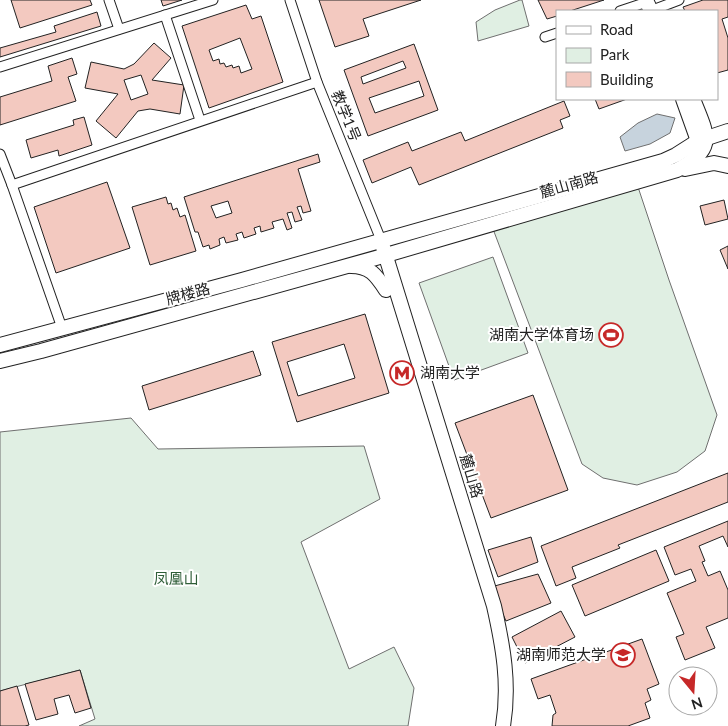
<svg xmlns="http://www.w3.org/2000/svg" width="728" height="726" font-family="Lato,'Noto Sans SC',sans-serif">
  <rect width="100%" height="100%" fill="#fff"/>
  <g fill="#e0efe3" stroke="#6f6f6f">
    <polygon points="520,0 522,0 529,26 478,41 476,22 495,10"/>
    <polygon points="638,187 669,280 717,415 705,451 677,472 637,485 603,478 582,464 493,229"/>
    <polygon points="493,257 528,353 454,380 419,283"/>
    <polygon points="131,418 158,449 364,446 380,499 301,542 349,669 394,647 414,688 408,726 79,726 95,719 80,670 0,691 0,432"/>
  </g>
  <polygon fill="#c7d3dd" stroke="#6f6f6f" points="657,114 675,118 670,133 650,144 625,151 620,137 638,123"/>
  <g fill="#f3c9c0" stroke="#222" fill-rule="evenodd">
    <polygon points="11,0 90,0 92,5 20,28"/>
    <polygon points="161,0 182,0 163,6"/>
    <polygon points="319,0 421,0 363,19 369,36 335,47"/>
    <polygon points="538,0 604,0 570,11 557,11 557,16 547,19"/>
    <polygon points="703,0 728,0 728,17 722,19 728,38 728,70 717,73 717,11 685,11 683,7"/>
    <path d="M246,5l6,14 9,-3 22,66 -74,26 -27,-82zM240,38l12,31 -11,4 -2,-7 -6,2 -1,-3 -6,2 -2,-4 -4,1 -1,-5 -6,2 -4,-11z"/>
    <polygon points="97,12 101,26 0,57 0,48 56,32 54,26"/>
    <path d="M154,43l17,15 -19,22 32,5 -4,29 -30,-5 -12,2 -22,27 -20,-17 22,-27 -33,-6 6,-26 33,7 10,-5zM141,75l7,19 -17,6 -7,-20z"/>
    <path d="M414,44l24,66 -70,26 -24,-66zM403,61l3,7 -43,16 -2,-7zM419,81l5,15 -49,17 -6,-15z"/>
    <polygon points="72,58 77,74 68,77 76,101 0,125 0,97 52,81 48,66"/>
    <polygon points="595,99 627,99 599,109"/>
    <polygon points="564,101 570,116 560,120 563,128 419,185 411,167 372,183 363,160 408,142 412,151 461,132 465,141"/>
    <polygon points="84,117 92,145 59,156 58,150 31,158 26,140 74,125 73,120"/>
    <path d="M318,154l2,8 -22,7 13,42 -8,2 -2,-7 -4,1 5,13 -7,2 -3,-10 -5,1 5,15 -5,2 -4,-11 -11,3 2,6 -13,4 -1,-6 -6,2 2,6 -12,4 -2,-6 -6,2 2,6 -12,3 -2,-6 -5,2 1,6 -10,4 -1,-4 -6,2 -5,-15h-3l-11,-35zM228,201l4,12 -16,5 -5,-12z"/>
    <polygon points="107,182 130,248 56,273 34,207"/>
    <polygon points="166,197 168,204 171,203 173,210 177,208 180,217 185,215 196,251 150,265 132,207"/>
    <polygon points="724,200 728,219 705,225 700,206"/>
    <polygon points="728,246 728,269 720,250"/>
    <path d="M365,314l24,79 -92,29 -25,-80zM344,344l11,34 -57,18 -11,-34z"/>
    <polygon points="253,351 261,375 149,410 142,386"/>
    <polygon points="533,395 568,490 491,518 455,423"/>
    <polygon points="728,473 728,502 618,545 620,548 572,567 576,578 556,586 541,546"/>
    <polygon points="728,521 728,547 723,536 699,546 705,561 702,562 708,576 720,571 728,590 728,618 706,627 715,648 685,660 676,637 684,634 667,593 696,581 691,569 675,575 664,547"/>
    <polygon points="531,537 538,562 498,577 488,550"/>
    <polygon points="656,550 669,581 585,616 572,585"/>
    <polygon points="538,574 551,603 506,621 491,587"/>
    <polygon points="561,611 575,637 525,663 512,637"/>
    <polygon points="642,639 659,684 647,689 651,700 645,703 650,718 628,726 552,726 553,715 556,713 550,695 538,699 531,679"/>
    <polygon points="80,670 91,708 75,713 69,695 54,699 58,714 36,720 25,684"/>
    <polygon points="17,686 29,725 25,726 0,726 0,691"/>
  </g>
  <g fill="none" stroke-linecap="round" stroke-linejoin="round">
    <g stroke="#222" stroke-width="11">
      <g id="street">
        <polyline points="109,0 119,29"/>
        <polyline points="290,0 317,82 381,240"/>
        <polyline points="620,11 647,2"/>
        <polyline points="650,11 679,0"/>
        <polyline points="165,15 200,120"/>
        <polyline points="545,37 557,33"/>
        <polyline points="0,67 213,0"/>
        <polyline points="0,154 12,185 62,328"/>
        <polyline points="12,185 317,82"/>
      </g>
    </g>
    <g stroke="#222" stroke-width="16">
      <g id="secondary">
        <polyline points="646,0 651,11"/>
        <polyline points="683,99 698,141"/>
        <polyline points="685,169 714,163 728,166"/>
        <path d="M383,247l111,359c9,40 16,78 9,120"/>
        <path d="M351,266c19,0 25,9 35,24"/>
        <polyline points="0,345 242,280 663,161 676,155 698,141 728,131"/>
        <path d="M0,361l41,-10 335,-93 301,-88c41,-22 30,-35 16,-71"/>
      </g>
    </g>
    <use href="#street" stroke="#fff" stroke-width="9"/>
    <use href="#secondary" stroke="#fff" stroke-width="14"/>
  </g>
  <defs>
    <g id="stadium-ring" transform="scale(1.25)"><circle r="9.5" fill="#fff" stroke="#c62828" stroke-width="1.5"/><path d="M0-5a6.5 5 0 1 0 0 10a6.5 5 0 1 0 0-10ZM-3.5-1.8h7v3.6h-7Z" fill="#c62828"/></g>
    <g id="metro-ring" transform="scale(1.25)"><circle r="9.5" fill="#fff" stroke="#c62828" stroke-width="1.5"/><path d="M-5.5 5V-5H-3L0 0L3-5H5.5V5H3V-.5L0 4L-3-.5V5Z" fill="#c62828"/></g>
    <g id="university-ring" transform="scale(1.25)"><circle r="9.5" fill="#fff" stroke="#c62828" stroke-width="1.5"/><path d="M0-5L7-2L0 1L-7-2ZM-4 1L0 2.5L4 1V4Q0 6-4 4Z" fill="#c62828"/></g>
  </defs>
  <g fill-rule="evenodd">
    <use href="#stadium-ring" x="611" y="335"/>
    <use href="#metro-ring" x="402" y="373"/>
    <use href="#university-ring" x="623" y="655"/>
  </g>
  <g text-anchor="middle" stroke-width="4" stroke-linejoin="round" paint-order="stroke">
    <g font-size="15" fill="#222" stroke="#fff">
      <text transform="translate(346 116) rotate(68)" y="5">教学1号</text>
      <text transform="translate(569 185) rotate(-16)" y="5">麓山南路</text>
      <text transform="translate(188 294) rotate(-15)" y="5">牌楼路</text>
      <text transform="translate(471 476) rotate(73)" y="5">麓山路</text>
    </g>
    <g font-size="15" fill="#222" stroke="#fff" text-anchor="end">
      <text x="594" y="340">湖南大学体育场</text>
      <text x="420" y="378" text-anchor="start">湖南大学</text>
      <text x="606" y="660">湖南师范大学</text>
    </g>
    <g font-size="15" fill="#2f5e38" stroke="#fff">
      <text x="176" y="584">凤凰山</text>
    </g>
  </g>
  <rect x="556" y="10" width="162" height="90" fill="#ffffff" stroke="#a7a7a7"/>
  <rect x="566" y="26" width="25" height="8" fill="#ffffff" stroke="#a7a7a7"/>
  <text x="600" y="35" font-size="15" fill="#222222">Road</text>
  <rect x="566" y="48" width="25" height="15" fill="#e0efe3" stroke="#a7a7a7"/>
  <text x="600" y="60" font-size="15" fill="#222222">Park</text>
  <rect x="566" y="72" width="25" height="15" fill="#f3c9c0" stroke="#a7a7a7"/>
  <text x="600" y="85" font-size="15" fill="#222222">Building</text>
  <g transform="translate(693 691) rotate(162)"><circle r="24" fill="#ffffff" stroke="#a7a7a7"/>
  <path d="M0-4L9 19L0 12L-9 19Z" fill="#c62828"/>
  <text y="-8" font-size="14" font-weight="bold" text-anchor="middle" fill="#222222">N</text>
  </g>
</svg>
